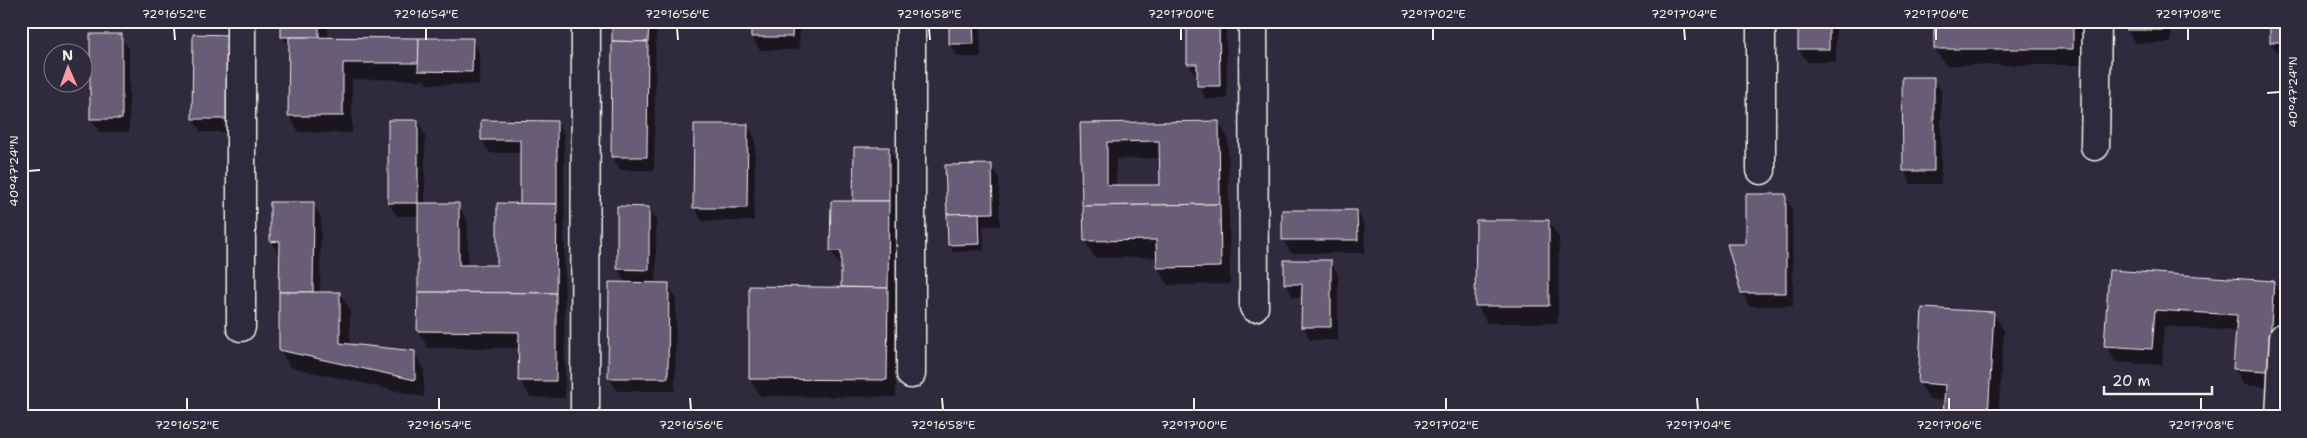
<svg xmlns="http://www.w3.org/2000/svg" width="2307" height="438" font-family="'Shantell Sans',sans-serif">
  <rect width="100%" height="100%" fill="#2f2a3d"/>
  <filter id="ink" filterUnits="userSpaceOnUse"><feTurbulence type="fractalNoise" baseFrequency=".02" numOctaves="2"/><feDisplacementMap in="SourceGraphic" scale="10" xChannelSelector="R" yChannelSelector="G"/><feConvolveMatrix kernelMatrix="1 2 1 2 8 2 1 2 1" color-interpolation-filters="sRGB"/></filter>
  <g filter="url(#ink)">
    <g fill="#0007" fill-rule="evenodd">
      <polygon points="282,21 328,21 328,38 472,39 479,52 479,85 427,84 425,80 352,79 352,133 299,132 289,115 290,50 282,36"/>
      <polygon points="613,21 656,21 654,170 620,170 612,157"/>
      <polygon points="753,21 800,21 799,50 760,50 752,37"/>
      <polygon points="950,21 980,21 981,57 958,57 950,44"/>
      <polygon points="1188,21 1221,21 1226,29 1227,99 1206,99 1199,86 1198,77 1196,77 1189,64"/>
      <polygon points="1799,21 1836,21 1836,62 1807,62 1799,49"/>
      <polygon points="2035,21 2082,21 2082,65 1945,65 1935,48"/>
      <polygon points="2127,21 2171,21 2171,43 2135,43 2127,30"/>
      <polygon points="2271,21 2286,21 2286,59 2281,59 2271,42"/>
      <polygon points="121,36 129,49 129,132 99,132 91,119"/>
      <polygon points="194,36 235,132 201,132 193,119"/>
      <polygon points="1933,78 1941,91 1941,184 1911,184 1904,170"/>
      <polygon points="418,121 425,135 425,204 458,205 468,222 468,267 498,266 522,205 522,153 490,153 482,140 557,122 564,135 565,398 530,397 520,380 520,348 428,348 418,331 419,216 397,216 389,203"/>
      <path d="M1219,122l9,17 2,145 -62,1 -10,-17v-11l-63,1 -10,-17 -3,-117zM1160,158l1,28 -45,1v-28z"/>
      <polygon points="748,125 755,139 754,221 702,221 694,207"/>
      <polygon points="888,148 896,162 896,397 760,396 750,379 843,289 842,264 839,264 831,251 855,202"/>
      <polygon points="991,165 999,178 1000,226 983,226 984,250 953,252 949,244"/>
      <polygon points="1785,195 1792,209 1793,306 1749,306 1742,293 1747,246"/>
      <polygon points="313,204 321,217 320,293 340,293 350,310 350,345 414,352 424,369 424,397 290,367 280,350 281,254 279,255 271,241"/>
      <polygon points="619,207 648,208 656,221 656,284 668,284 676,298 675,391 617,391 609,377 626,284 618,269"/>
      <polygon points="1357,211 1364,225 1365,253 1291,253 1283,240"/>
      <polygon points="1549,221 1559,238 1558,323 1487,323 1477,306"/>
      <polygon points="1330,261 1338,275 1338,340 1310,340 1303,326 1303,297 1293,297 1286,283"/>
      <polygon points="2110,272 2273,282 2283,299 2278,388 2244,385 2235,368 2237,331 2164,326 2162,365 2115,362 2106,345"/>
      <polygon points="1994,314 2004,331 1998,417 1944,417 1946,401 1929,399 1919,382"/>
    </g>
    <g fill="#695b77" stroke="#f4f1e8" fill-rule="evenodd">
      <rect x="281" y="21" width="38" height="16"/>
      <polygon points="612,21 649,21 648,42 612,41"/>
      <polygon points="751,21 793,21 792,37 751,37"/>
      <polygon points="949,21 973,21 974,44 949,44"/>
      <polygon points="1187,21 1219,21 1220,86 1197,86 1197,64 1187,64"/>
      <rect x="1798" y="21" width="31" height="28"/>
      <rect x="1934" y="21" width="139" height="28"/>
      <rect x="2126" y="21" width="38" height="9"/>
      <rect x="2270" y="21" width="16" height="21"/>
      <rect x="90" y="34" width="32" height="85"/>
      <polygon points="193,34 228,35 228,119 192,119"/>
      <polygon points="289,37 419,38 419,63 343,63 343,116 288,116"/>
      <polygon points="419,38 473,38 472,72 418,71"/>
      <polygon points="612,41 648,42 647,157 611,157"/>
      <polygon points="1902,77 1934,77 1934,171 1903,171"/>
      <rect x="388" y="120" width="30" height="83"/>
      <polygon points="481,120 557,121 557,204 520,204 520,140 481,140"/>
      <path d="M1219,121l1,83 -138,2 -2,-83zM1159,141l1,44h-53v-43z"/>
      <polygon points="694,124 748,124 747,208 693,208"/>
      <polygon points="854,147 889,147 889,201 853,201"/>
      <polygon points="992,164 993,213 947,214 945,165"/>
      <polygon points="1746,194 1786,194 1786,293 1741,293 1727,244 1746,244"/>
      <polygon points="831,201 889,201 888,288 841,287 841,251 830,251"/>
      <polygon points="270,202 314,202 313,292 279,292 280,241 270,242"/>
      <polygon points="418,203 459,203 459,265 497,265 497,203 557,204 556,293 418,292"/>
      <polygon points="1220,204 1221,267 1157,268 1156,240 1084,241 1083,206"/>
      <polygon points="617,206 649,207 649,270 617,269"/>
      <polygon points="1282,210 1357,210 1358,240 1282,240"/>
      <polygon points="979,213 980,244 948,245 947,214"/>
      <polygon points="1476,220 1549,220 1549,306 1475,306"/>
      <polygon points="1284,260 1331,260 1331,327 1301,327 1302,284 1284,284"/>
      <polygon points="2109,270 2274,281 2268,371 2233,369 2237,315 2155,310 2152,349 2104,346"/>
      <polygon points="609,282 669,283 668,378 608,378"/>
      <polygon points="749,286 888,288 887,380 749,379"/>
      <polygon points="279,292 340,292 340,343 415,351 415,380 279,350"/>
      <polygon points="418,292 556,293 556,381 518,381 519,332 417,331"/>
      <polygon points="1922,308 1994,312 1988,417 1943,417 1945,385 1918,383"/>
    </g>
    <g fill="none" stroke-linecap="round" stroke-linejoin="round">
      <g stroke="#f4f1e8" stroke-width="31">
        <g id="street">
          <polyline points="241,21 241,327"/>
          <polyline points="911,21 911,374"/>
          <polyline points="1253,21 1254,307"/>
          <polyline points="2095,146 2097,21"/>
          <polyline points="1761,170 1761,21"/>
          <polyline points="585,417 586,21"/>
          <polyline points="2280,417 2284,337"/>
        </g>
      </g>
      <use href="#street" stroke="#2f2a3d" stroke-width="28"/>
    </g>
  </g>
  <path fill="none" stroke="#f4f1e8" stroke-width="2" d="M174,28l1,12M426,28v12M677,28l1,12M929,28l1,12M1181,28v12M1433,28v12M1684,28l1,12M1936,28v12M2188,28v12M2267,93l13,-1M28,171l12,-1M187,398v12M439,398v12M690,398l1,12M942,398l1,12M1194,398v12M1446,398v12M1697,398l1,12M1949,398v12M2201,398v12"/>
  <rect width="2307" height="438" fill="none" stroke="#2f2a3d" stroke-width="55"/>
  <g transform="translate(68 68) rotate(358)"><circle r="24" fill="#2f2a3d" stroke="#7e7a81"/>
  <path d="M0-4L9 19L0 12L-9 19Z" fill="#ff9aa2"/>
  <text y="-8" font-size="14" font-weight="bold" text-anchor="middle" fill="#f4f1e8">N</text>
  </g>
  <path d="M2104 386v8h108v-8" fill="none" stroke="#f4f1e8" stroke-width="2.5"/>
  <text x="2112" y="386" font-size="15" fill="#f4f1e8" stroke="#2f2a3d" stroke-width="4" paint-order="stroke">20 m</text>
  <rect x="28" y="28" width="2252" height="382" fill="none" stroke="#f4f1e8" stroke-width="2"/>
  <g font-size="12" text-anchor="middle" fill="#f4f1e8">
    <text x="174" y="18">72°16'52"E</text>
    <text x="426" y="18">72°16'54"E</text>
    <text x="677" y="18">72°16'56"E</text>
    <text x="929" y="18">72°16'58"E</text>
    <text x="1181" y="18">72°17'00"E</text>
    <text x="1433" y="18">72°17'02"E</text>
    <text x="1684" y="18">72°17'04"E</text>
    <text x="1936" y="18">72°17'06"E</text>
    <text x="2188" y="18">72°17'08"E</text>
    <text transform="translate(2293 92) rotate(-90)" y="4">40°47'24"N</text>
    <text transform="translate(14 171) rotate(-90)" y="4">40°47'24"N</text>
    <text x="187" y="429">72°16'52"E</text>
    <text x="439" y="429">72°16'54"E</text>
    <text x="691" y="429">72°16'56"E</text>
    <text x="943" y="429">72°16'58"E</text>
    <text x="1194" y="429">72°17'00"E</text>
    <text x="1446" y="429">72°17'02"E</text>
    <text x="1698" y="429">72°17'04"E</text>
    <text x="1949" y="429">72°17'06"E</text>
    <text x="2201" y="429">72°17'08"E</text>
  </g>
</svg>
